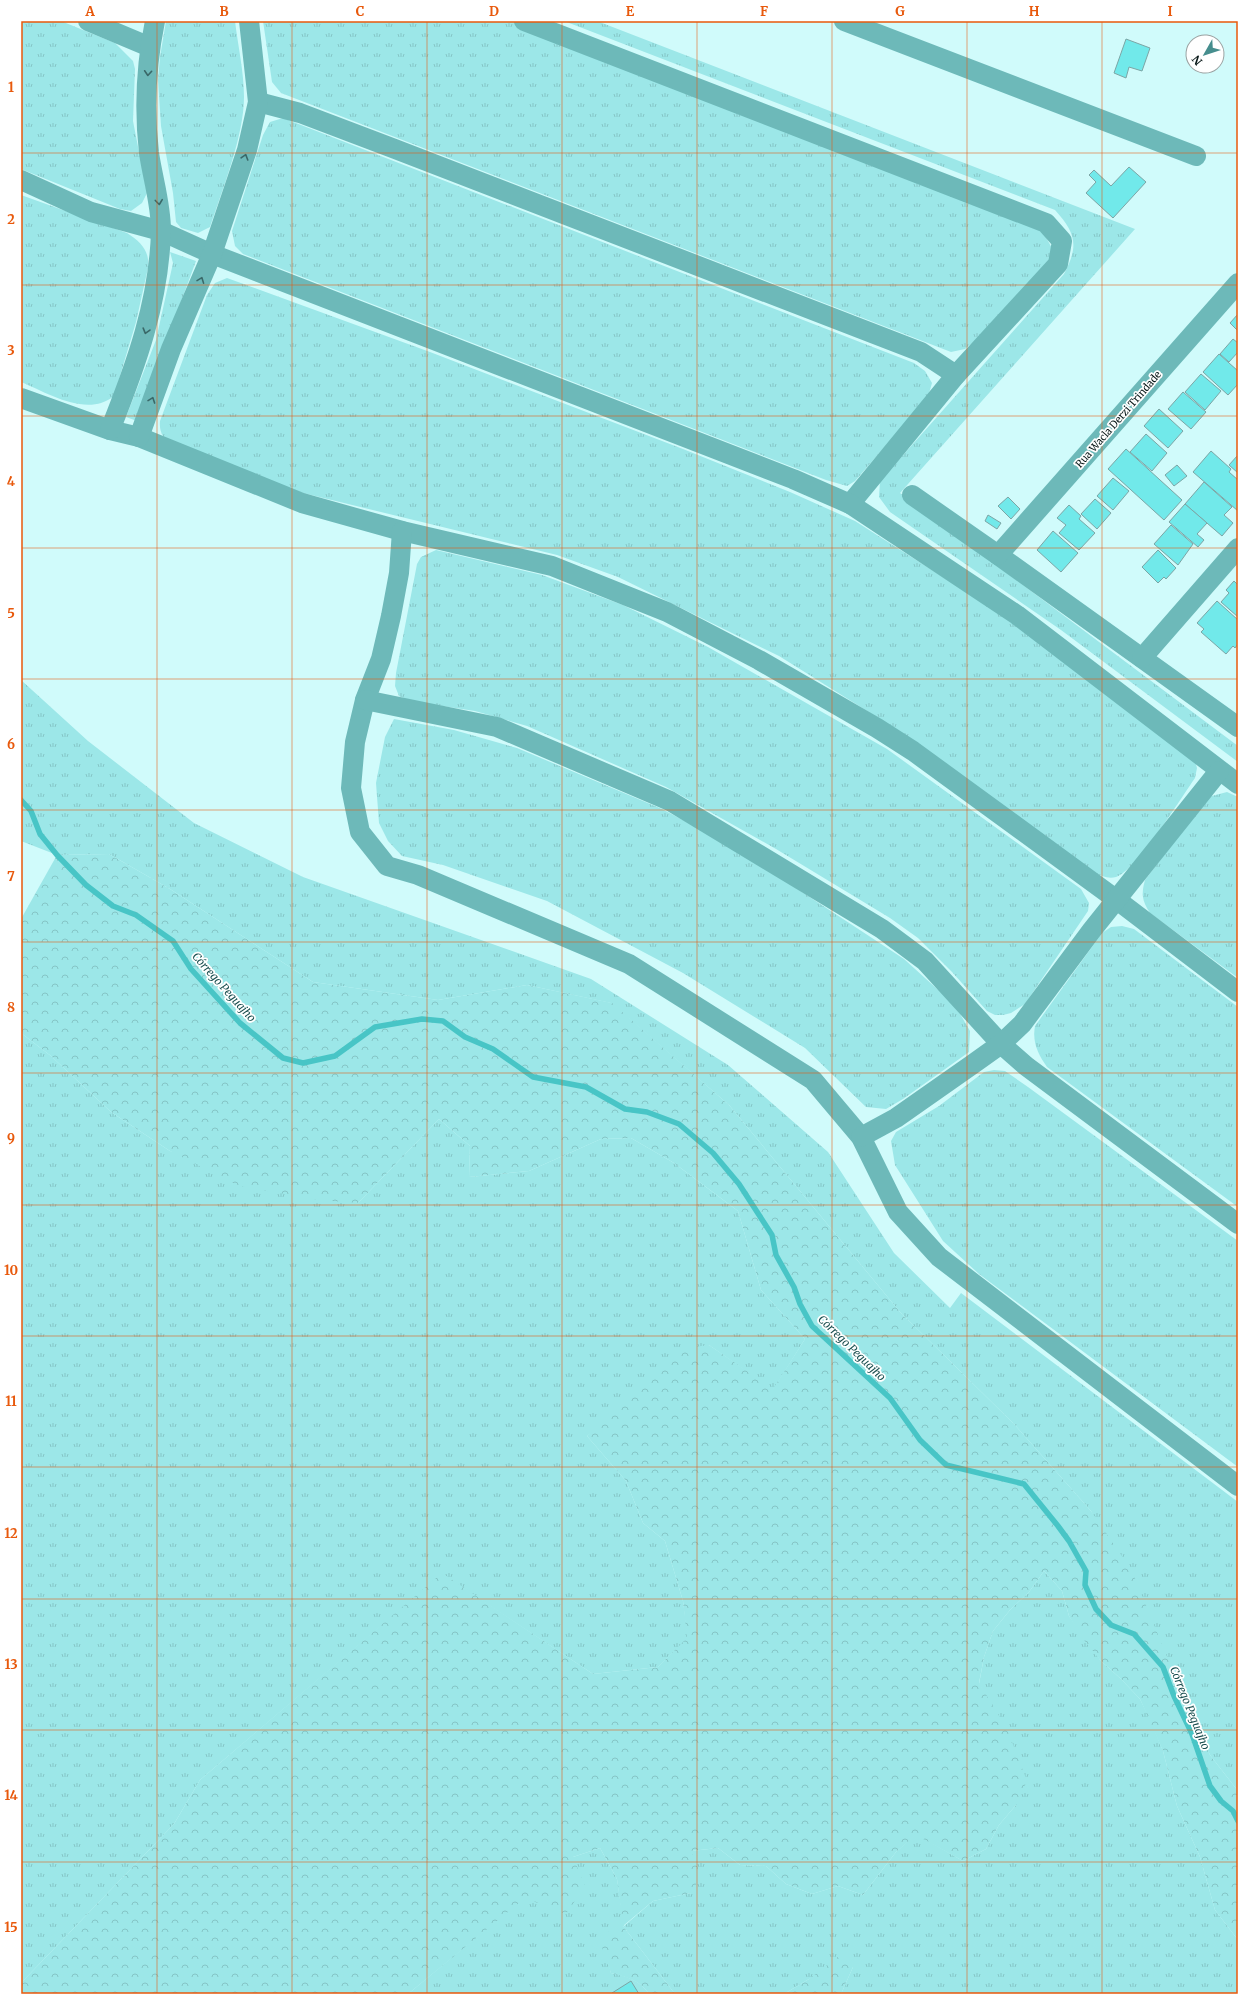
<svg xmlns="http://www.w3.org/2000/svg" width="1259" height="2015" font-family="Merriweather,serif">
  <defs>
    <pattern id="grass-tufts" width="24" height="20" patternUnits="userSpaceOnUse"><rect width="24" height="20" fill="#9ce7e8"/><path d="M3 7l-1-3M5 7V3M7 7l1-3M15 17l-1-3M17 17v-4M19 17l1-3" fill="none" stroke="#85c5c6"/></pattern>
    <pattern id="forest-crowns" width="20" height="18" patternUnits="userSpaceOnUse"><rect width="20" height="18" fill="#9ce7e8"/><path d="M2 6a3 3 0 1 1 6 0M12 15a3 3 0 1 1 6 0" fill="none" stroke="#85c5c6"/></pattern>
  </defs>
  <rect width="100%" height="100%" fill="#d0fbfb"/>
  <g fill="url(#grass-tufts)">
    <polygon points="21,21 61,21 115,43 133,61 135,69 133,121 147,193 142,203 131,211 120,209 21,169"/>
    <path d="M166,21h69c3,25 9,51 9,76 0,39 -22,93 -34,130l-12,6 -17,-5 -5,-6 -3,-29 -12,-67 -3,-46 2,-23z"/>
    <polygon points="263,21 511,21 1029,222 1041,228 1054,252 1048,264 976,340 965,349 951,352 281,93 272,82"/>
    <path d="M564,21h33l538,208 -235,264 338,253v16l-177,-132 -171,-118 -11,-15 1,-16 184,-207c15,-28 12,-41 -9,-64z"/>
    <polygon points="283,118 914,363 925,371 932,383 928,397 855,481 847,486 826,480 243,254 235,246 232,231 263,135 270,122"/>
    <path d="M21,195l106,38c14,9 23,18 21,35l-12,54 -22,74c-27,22 -66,-3 -93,-14z"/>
    <polygon points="170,252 196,261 137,421 126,417 156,340 173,263"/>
    <path d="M227,278l203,74 253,97 107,43 65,29 138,88 201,148 3,11 -2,10c-14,20 -59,93 -79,99 -8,2 -14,-1 -21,-4l-199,-144 -117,-73 -161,-79 -61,-22 -254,-62 -131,-48c-9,-7 -13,-13 -12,-24l47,-126 8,-12z"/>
    <polygon points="436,550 542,575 623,605 708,647 887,749 1081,889 1089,903 1088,911 1025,1004 1011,1013 1003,1015 995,1015 987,1011 952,972 918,938 890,918 776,849 666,787 527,726 475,711 409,701 399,696 395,686 396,673 417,564 421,557"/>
    <polygon points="21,680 88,741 194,823 303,877 591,979 728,1065 828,1152 894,1253 950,1308 961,1293 1238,1502 1238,1791 1210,1755 1181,1691 1091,1511 1014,1424 900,1312 729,1105 611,1003 527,985 438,1000 313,982 170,889 109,854 57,855 21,841"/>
    <polygon points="394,719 454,730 517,748 662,809 732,846 904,959 946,997 959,1012 970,1031 969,1052 903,1099 886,1109 866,1107 805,1048 683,973 547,901 443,865 402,856 388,841 379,823 376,783 385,737"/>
    <path d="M1227,792l11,5v181l-88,-65c-8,-12 -9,-19 -5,-33l63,-83z"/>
    <path d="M1122,926l12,3 104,78v200l-191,-140c-9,-13 -15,-25 -12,-41l67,-93 9,-6z"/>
    <polygon points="21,1033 51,1056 111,1112 170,1151 358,1203 439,1119 470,1146 469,1177 529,1171 601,1139 631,1138 674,1163 738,1211 761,1290 805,1339 773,1390 709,1345 587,1436 626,1481 643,1523 665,1541 683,1601 688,1638 658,1667 593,1674 442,1574 200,1780 174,1824 21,1983"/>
    <polygon points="994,1070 1005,1071 1028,1087 1238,1241 1238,1467 979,1274 943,1241 895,1165 891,1141 896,1132 939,1106 984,1072"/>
    <path d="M1044,1571l18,20 7,25 32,45 20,18 19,20 12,25 11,27 14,55 23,51 15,53 23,30v54h-397l12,-27 -44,12 -25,15h-109l-52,-68 -15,35 3,12c15,3 29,7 38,21h-241l165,-137 27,-9 17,31 7,47 29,-25 38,-8v-42l27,-3 22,17 26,1 20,18 26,10 26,-8 25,9 33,-43 20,-18 47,27 23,-12 13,-24 17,-20 -24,-99 -13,-22 5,-27 9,-26 17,-21 19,-18z"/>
  </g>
  <g fill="url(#forest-crowns)">
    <path d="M109,854l61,35 143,93 125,18 89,-15 85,18 117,102 171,207 114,112 77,87 41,60 49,120 29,64 28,36v149l-23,-30 -15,-53 -23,-51 -14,-55 -23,-52 -19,-20 -20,-18 -18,-22 -14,-23 -7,-25 -18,-20 -15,21 -19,18 -17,21 -9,26 -5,26 28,46 20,52 -11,24 -17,20 -13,24 -23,12 -47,-26 -20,17 -33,43 -25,-9 -26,8 -26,-10 -20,-18 -26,-1 -22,-17 -27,3 10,25 -10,17 -38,8 -30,25 52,68h-26c-9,-14 -23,-17 -38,-21l-13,-37 25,-10 -6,-47 -17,-31 -27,9 12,29 -19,28 -41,-16 -117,96h-387v-11l153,-159 26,-44 242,-207 151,101 65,-7 29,-29 -4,-37 -18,-60 -22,-18 -17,-42 -39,-45 91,-87 31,-4 64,44 32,-50 -44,-49 -23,-79 -64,-48 -43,-25 -30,1 -72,32 -60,6 1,-31 -31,-27 -81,84 -39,-3 -80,-14 -69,-35 -59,-39 -60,-56 -30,-23v-114l36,-64z"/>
    <polygon points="839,1956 853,1967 841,1994 784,1994 809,1979"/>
  </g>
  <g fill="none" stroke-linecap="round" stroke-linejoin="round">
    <polyline stroke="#48c5c6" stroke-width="5.5" points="21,800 31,811 40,834 57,855 86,885 113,906 136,915 173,941 191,969 240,1023 283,1058 303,1063 335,1056 375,1027 422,1019 443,1021 465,1037 493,1049 533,1077 586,1087 625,1109 647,1112 679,1124 713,1153 739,1184 772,1235 776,1255 794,1287 800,1304 812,1326 890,1398 920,1440 946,1465 1024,1484 1058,1526 1069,1541 1086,1571 1085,1585 1096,1609 1111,1625 1134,1634 1163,1667 1174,1696 1192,1734 1210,1786 1221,1801 1233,1811 1238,1821"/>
  </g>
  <g fill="#71e9ea" stroke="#7ca5a5">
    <polygon points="1126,39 1150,48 1142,71 1129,67 1126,78 1114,73"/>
    <polygon points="1129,167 1146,182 1113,218 1086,193 1096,182 1089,175 1094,170 1111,186"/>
    <polygon points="1238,314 1238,331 1230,323"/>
    <polygon points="1233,339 1238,343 1238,352 1229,362 1220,354"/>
    <polygon points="1219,354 1238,371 1238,384 1228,395 1203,372"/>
    <polygon points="1201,374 1221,391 1205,410 1185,392"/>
    <polygon points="1183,392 1206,412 1191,429 1168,409"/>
    <polygon points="1159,409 1183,431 1168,448 1144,426"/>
    <polygon points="1146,434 1167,453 1152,471 1130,452"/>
    <polygon points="1126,449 1182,500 1164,520 1108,469"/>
    <polygon points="1211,451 1231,469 1229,472 1238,480 1238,511 1193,472"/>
    <polygon points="1238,455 1238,473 1229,465"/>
    <polygon points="1177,465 1187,476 1174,486 1165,475"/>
    <polygon points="1113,478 1129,491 1113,510 1097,496"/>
    <polygon points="1204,482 1232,507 1224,515 1233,523 1222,536 1185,504"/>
    <polygon points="1008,497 1020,509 1011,519 998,506"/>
    <polygon points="1095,499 1111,513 1097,529 1081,514"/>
    <polygon points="1185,504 1207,523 1197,534 1204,540 1198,547 1169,522"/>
    <polygon points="1069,505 1081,516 1079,519 1095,533 1079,550 1059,533 1066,525 1057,518"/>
    <polygon points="988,515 1001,523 997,529 985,521"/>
    <polygon points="1171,525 1193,544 1178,565 1154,544"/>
    <polygon points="1053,531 1078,553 1061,572 1037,550"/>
    <polygon points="1158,550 1176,568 1166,579 1164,577 1158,583 1142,567"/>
    <polygon points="1234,581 1238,585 1238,617 1221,602 1229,593 1226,590"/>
    <polygon points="1217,601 1238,620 1238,644 1235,648 1233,646 1226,654 1201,632 1204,629 1197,623"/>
    <polygon points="631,1981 639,1994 613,1994 612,1993"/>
  </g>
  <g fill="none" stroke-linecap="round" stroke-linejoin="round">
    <g stroke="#6db9b9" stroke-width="20">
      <polyline points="88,21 150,47"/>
      <polyline points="524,21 1046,223 1062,241 1058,264 956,375 850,504"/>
      <polyline points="844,21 1196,156"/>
      <polyline points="258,102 300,113 395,149 921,352 956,375"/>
      <polyline points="21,180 91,212 161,231 212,254 793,479 850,504 1017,615 1238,784"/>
      <polyline points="21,398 110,430 139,437 302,503 402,531 552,566 667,612 759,660 877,728 913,751 1117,900 1238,992"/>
      <path d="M110,430c26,-65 49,-128 51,-199 0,-27 -8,-51 -12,-78 -5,-44 -3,-88 6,-132"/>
      <polyline points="139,437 171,349 212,254 247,150 258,102 249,21"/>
      <polyline points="912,495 998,555 1238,727"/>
      <polyline points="402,531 399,573 391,616 381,659 365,700 355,742 351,788 360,832 387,866 418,875 629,964 813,1080 861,1137 898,1212 939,1257 1238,1486"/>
      <polyline points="998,555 1238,283"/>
      <polyline points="1142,658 1238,548"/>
      <polyline points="365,700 497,727 670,801 882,929 925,961 1001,1044 1026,1066 1238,1224"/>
      <polyline points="861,1137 896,1118 973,1064 1001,1044 1022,1024 1092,930 1219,771"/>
    </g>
  </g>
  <defs><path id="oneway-chevron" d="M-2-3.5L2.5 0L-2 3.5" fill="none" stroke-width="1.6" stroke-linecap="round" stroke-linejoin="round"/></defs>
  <g stroke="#3a6868">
    <use href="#oneway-chevron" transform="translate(148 73) rotate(94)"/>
    <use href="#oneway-chevron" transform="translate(245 157) rotate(-73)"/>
    <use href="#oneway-chevron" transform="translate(159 202) rotate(83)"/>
    <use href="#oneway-chevron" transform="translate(201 280) rotate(-69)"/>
    <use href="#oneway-chevron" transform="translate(146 331) rotate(106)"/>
    <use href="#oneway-chevron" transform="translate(152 400) rotate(-70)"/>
  </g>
  <path fill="none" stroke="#e8590c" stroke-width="1" stroke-opacity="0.55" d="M157,21v1973M292,21v1973M427,21v1973M562,21v1973M697,21v1973M832,21v1973M967,21v1973M1102,21v1973M21,153h1217M21,285h1217M21,416h1217M21,548h1217M21,679h1217M21,810h1217M21,942h1217M21,1073h1217M21,1205h1217M21,1336h1217M21,1467h1217M21,1599h1217M21,1730h1217M21,1862h1217"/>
  <g text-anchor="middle" stroke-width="3.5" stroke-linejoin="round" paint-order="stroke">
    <g font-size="10" fill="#061616" stroke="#fff">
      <text transform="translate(1118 419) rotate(-49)" y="4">Rua Wacla Derzi Trindade</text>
    </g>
    <g font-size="11" font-style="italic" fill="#194e4f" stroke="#fff">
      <text transform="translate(224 987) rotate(48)" y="4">Córrego Peguajho</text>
      <text transform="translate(852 1348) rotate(44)" y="4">Córrego Peguajho</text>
      <text transform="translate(1190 1708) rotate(68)" y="4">Córrego Peguajho</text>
    </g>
  </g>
  <rect width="1259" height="2015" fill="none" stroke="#ffffff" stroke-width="44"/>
  <g transform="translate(1205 54) rotate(231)"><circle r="19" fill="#ffffff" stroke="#9ba2a2"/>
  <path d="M0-3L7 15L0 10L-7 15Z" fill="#468e8e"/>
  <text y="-6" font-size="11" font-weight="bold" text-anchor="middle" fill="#061616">N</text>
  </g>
  <rect x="22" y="22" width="1215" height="1971" fill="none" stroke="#e8590c" stroke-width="1.5"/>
  <g font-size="13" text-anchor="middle" font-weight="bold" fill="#e8590c">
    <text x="90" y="16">A</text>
    <text x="224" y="16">B</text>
    <text x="360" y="16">C</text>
    <text x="494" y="16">D</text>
    <text x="630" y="16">E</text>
    <text x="764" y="16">F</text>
    <text x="900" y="16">G</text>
    <text x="1034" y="16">H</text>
    <text x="1170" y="16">I</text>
    <text x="11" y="92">1</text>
    <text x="11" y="224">2</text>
    <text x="11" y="355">3</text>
    <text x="11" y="486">4</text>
    <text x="11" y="618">5</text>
    <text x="11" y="749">6</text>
    <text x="11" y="881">7</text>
    <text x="11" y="1012">8</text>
    <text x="11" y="1143">9</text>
    <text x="11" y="1275">10</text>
    <text x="11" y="1406">11</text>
    <text x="11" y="1538">12</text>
    <text x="11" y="1669">13</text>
    <text x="11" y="1800">14</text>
    <text x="11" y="1932">15</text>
  </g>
</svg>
